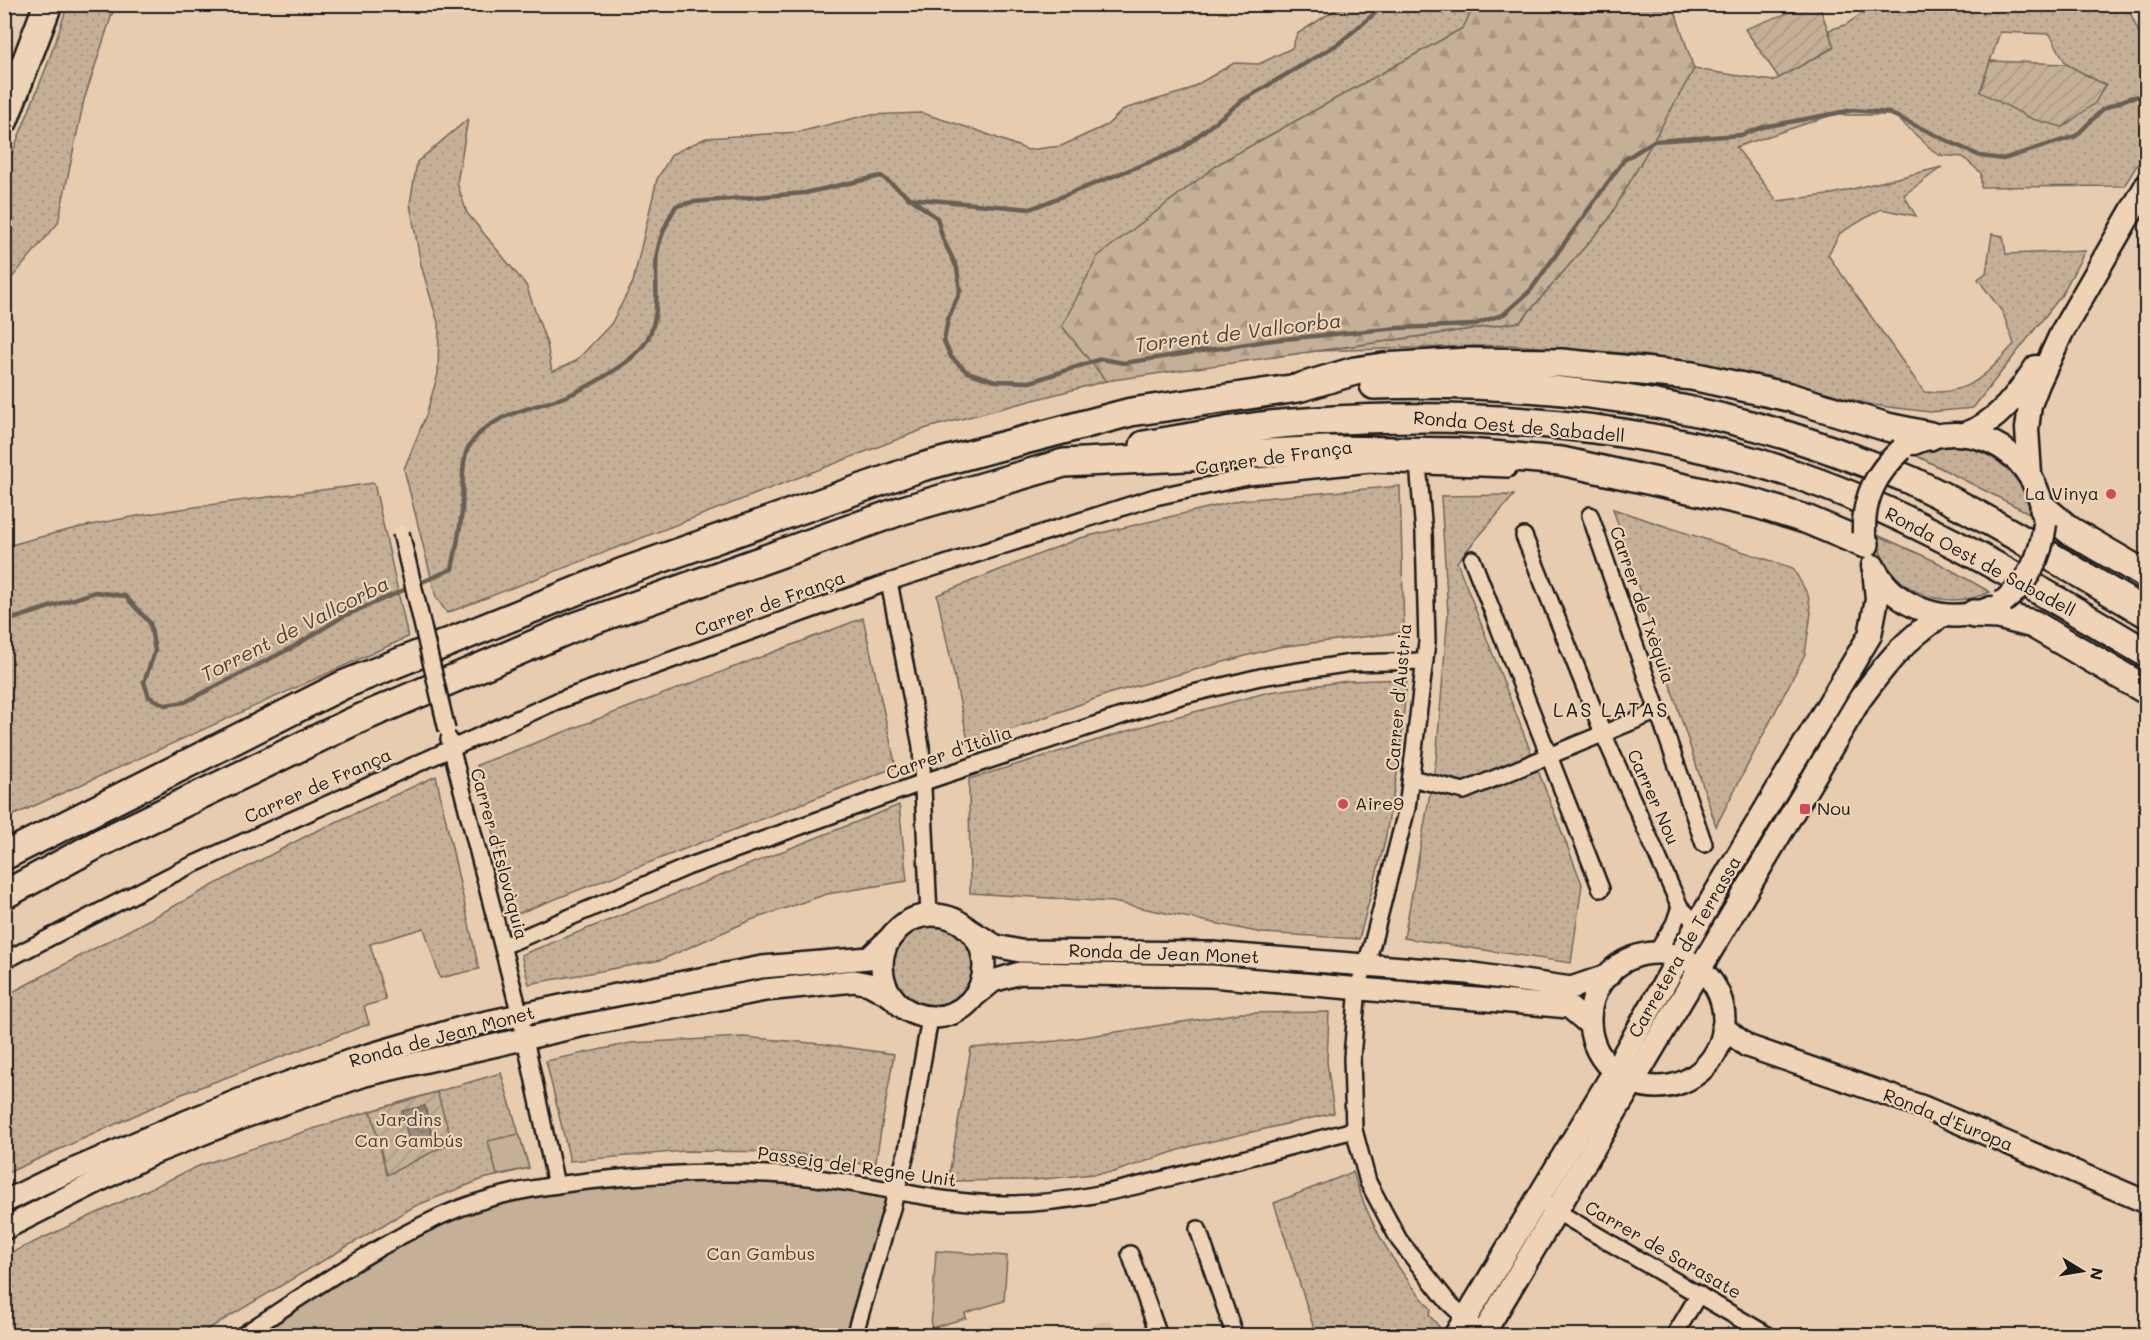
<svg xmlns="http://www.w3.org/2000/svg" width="2151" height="1340" font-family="Mali,sans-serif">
  <defs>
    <pattern id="grass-dots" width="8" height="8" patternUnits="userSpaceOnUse" patternTransform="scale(1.5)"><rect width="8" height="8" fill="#c5af97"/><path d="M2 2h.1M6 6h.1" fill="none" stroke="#a99682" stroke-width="1.8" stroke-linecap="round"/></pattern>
    <pattern id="forest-firs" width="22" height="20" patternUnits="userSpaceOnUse" patternTransform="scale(1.5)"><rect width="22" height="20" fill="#c5af97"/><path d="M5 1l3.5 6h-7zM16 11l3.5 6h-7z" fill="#a99682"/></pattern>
    <pattern id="garden-furrows" width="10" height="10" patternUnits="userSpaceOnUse" patternTransform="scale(1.5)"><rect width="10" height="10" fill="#c5af97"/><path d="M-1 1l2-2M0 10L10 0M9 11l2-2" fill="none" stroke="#a99682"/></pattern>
    <pattern id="water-ripples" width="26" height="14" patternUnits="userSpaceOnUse" patternTransform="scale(1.5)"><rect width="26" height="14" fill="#9c8b79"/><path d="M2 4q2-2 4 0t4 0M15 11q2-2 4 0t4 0" fill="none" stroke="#7e7162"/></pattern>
  </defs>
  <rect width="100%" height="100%" fill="#e7ccb0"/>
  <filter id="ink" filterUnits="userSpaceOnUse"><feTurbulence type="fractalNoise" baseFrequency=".0167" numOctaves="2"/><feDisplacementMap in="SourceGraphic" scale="12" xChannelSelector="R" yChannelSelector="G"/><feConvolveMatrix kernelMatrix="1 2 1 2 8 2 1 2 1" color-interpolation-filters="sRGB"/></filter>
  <g filter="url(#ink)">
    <polygon fill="#d7bea4" points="1110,1319 1116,1335 1065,1335"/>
    <g fill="url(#grass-dots)" stroke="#70665a" stroke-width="1.5" fill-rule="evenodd">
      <polygon points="68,4 115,5 84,100 58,223 5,286 5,171 48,63"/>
      <polygon points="1343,5 1475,5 1463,28 1220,163 1062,326 1106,381 927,428 447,613 436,597 404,469 426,415 438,374 439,326 421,265 410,204 417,162 468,119 457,183 467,213 526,285 547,344 552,372 576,361 611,324 633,282 657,179 672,154 706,138 799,132 867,115 922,113 979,131 1028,150 1061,146 1107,125 1124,109 1186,91 1234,63 1259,64 1292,48 1297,34"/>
      <path d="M1875,5h252l12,28 7,7v111l-22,35 -143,1v-14l-18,-16 -25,-2 -44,-40h-62l-96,32 41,54 51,-6 114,-28 -38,28 12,21 -35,-7 -41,24 -12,22 96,137c46,3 61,-16 90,-48l-11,-31 -25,-34 8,-6 6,-39 11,2 3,18 79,-3 -24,45 -88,112 -43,4 -58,-7 -105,-29 -129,-22 -128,-9 -193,6 203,-29 88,-102 86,-151 79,12 60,-33 -4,-18 16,-5zM2000,32l50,2 16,30 39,21 -125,7z"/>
      <path d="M1956,445c40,7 66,28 75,69l-116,-59 22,-8z"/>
      <path d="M374,483l34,154 -403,182v-272c121,-37 244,-46 369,-64z"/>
      <polygon points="1400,486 1404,632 1278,647 1111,693 969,745 937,595 1080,538 1241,500"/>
      <polygon points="1514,495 1457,562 1582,884 1571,963 1404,938 1436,760 1448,614 1441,496"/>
      <polygon points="1613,509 1793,568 1808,595 1811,613 1805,654 1716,826"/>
      <path d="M1875,534l60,27 55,31c-50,22 -105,-3 -115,-58z"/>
      <polygon points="863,618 896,767 514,915 477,765"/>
      <polygon points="1407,679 1399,763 1384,845 1359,939 1262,933 1113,902 970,893 969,779 1157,722 1269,692 1348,681"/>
      <polygon points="436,776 479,969 440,978 424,928 370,944 386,1000 364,1006 369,1024 182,1094 5,1174 5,996 310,834"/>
      <polygon points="899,805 907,881 827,894 751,920 661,960 529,984 521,955"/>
      <circle cx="933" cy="966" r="45"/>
      <polygon points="1329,1012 1327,1062 1334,1113 1191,1146 1114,1172 1034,1180 948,1181 971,1048 1057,1041 1241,1013"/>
      <polygon points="743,1037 822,1044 894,1054 875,1166 786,1152 685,1151 570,1161 546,1061 631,1043"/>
      <polygon points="501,1073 529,1168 483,1179 415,1206 198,1335 5,1335 4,1256 201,1165 344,1119"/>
      <path d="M1353,1172c15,51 43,97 78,137l-2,6 11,13 -5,7h-119l-42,-132z"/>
    </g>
    <polygon fill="url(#forest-firs)" stroke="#70665a" stroke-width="1.5" points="1475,4 1673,5 1694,69 1608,220 1520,322 1106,381 1062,326 1098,256 1220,163 1463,28"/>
    <g fill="#c5af97" stroke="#70665a" stroke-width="1.5">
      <polygon points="519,1134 529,1168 497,1175 488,1141"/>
      <polygon points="662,1173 897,1191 854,1335 241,1336 367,1255 495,1195"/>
      <polygon points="936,1251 1007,1256 1004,1301 965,1313 966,1318 931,1328"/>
    </g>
    <g fill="url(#garden-furrows)" stroke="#70665a" stroke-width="1.5">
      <polygon points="1809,5 1819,5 1834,47 1779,78 1745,29"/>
      <polygon points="1990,61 2066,64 2105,85 2095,103 2063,127 2032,119 1980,92"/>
      <polygon points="437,1092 452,1142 387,1175 371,1111"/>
    </g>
    <polygon fill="url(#water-ripples)" stroke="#695f54" stroke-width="1.5" points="425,1106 433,1141 410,1146 402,1111"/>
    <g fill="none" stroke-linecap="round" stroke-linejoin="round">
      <g stroke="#695f54" stroke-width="4.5">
        <polyline points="908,198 1030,209 1180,150 1243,100 1338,44 1386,4"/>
        <path d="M4,622l91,-30 30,4 25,27 5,28 -11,31 5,15 16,8 20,-3 108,-55 49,-30 110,-48c4,-19 8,-38 10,-58 1,-16 -1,-51 6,-63 20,-35 65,-39 99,-52 22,-9 62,-32 76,-50 21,-28 10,-62 14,-93 3,-17 10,-32 19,-47l17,-4 112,-9 76,-17 56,42 6,21 14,29 3,23 -12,28 -4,22 7,16 16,15 28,9 35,1 71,-23 23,4 149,-23 125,-12 75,-3 31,-11 26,-23 94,-131 30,-19 87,-6 22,-8 90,-17 36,3 91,43 23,3 73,-23 27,-27 26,-11 17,-3"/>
      </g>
      <g stroke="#1c1c1c" stroke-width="20">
        <g id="street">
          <polyline points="1418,464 1424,533 1427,642 1407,808 1372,945 1358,987 1352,1057 1354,1130 1368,1182 1399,1240 1448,1302 1484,1336"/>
          <polyline points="1590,515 1704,844"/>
          <polyline points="1524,536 1603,733 1680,907 1697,924"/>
          <polyline points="1472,559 1601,889"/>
          <polyline points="889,582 921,746 929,915"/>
          <polyline points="449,739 520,1015 556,1185"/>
          <polyline points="1411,778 1464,791 1658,711"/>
          <polyline points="503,946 687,867 924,782 1181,696 1260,677 1351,663 1425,661"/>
          <polyline points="1657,952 1674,924 1680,907"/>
          <polyline points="4,961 181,870 557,701 889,582 1155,497 1248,477 1370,464 1508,469"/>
          <polyline points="1549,1207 1769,1336"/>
          <polyline points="1198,1229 1235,1336"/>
          <polyline points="1130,1254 1159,1336"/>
          <path d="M241,1336c65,-42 130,-88 200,-120 48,-22 96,-29 147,-35 71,-8 139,-11 210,-5 70,6 138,28 208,28 65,0 127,-17 190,-33 52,-13 105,-27 158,-41"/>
          <polyline points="854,1336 892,1208 907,1150 930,1018"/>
          <polyline points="1674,1336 1699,1294"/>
        </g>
      </g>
      <g stroke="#1c1c1c" stroke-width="26">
        <g id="secondary">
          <circle cx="933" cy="966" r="51"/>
          <polyline points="968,929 996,946 1020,951 1212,953 1467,973 1571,988 1609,975"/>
          <circle cx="1657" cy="1020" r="67"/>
          <polyline points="977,994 993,981 1020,973 1211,976 1569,1007 1590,1025"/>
          <polyline points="1723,1027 1747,1046 1923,1107 2146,1202"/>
          <polyline points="4,1202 45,1182 173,1127 242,1099 355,1059 464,1027 575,1003 762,967 869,958 894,934"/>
          <polyline points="4,1229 154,1153 247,1116 365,1075 580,1026 765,990 854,981 869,984 891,996"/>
        </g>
      </g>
      <g stroke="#1c1c1c" stroke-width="27">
        <g id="primary">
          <path d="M1965,434c33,-12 52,-39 71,-67"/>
          <path d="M1914,443c63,-28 126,13 131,81"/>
          <polyline points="2030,474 2027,429 2030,405 2038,384 2062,332 2146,186"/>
          <path d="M1873,566c22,43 74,61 118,42"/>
          <polyline points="1455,1336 1614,1072 1715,894 1870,635 1877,599 1874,569"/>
          <path d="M1482,1336l378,-637c25,-34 44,-59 81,-83"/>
        </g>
      </g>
      <g stroke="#1c1c1c" stroke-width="32">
        <g id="highway">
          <polyline points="4,120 48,4"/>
          <path d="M1374,385c163,-5 328,15 481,74 18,7 37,13 55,21 81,39 159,87 236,133"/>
          <path d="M1144,445c54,-9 108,-20 162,-23 166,-12 344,1 502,57 114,40 234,112 338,174"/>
          <polyline points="2044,509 2069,530 2146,575"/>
          <polyline points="1974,614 1998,615 2033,624 2146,690"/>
          <polyline points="4,856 343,685 623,572 922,467 1131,412 1298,388 1355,371 1383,367 1468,362 1561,363 1692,376 1789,397 1887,427 1930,436"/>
          <polyline points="4,895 100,843 352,722 577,626 903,510 1064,463 1327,450 1457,452 1561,461 1757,504 1808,520 1865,544"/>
        </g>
      </g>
      <use href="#street" stroke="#efd3b6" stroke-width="15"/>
      <use href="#secondary" stroke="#efd3b6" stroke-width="21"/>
      <use href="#primary" stroke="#efd3b6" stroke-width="22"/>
      <use href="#highway" stroke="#efd3b6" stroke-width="27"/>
      <g stroke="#1c1c1c" stroke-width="20" stroke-linecap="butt">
        <polyline id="street-bridge" points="401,533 447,730"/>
      </g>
      <g stroke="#1c1c1c" stroke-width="27" stroke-linecap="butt">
        <g id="primary-bridge">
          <path d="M1864,533c-1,-36 12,-60 38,-84"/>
          <path d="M2003,602c26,-21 38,-45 42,-78"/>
        </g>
      </g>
      <use href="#street-bridge" stroke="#efd3b6" stroke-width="15"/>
      <use href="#primary-bridge" stroke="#efd3b6" stroke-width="22"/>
    </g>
  </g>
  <g fill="#d1495b" stroke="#efd3b6" stroke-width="2">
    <circle cx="2111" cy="494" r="6"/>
    <circle cx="1343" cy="804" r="6"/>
    <rect x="1799" y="803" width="12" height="12" rx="3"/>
  </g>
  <g text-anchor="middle" stroke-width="4.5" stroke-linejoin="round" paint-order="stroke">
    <g font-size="18" fill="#1c1c1c" stroke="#efd3b6">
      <text transform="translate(1519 427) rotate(5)" y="6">Ronda Oest de Sabadell</text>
      <text transform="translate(1274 458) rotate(-8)" y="6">Carrer de França</text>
      <text transform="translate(1980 562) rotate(28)" y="6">Ronda Oest de Sabadell</text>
      <text transform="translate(770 604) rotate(-20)" y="6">Carrer de França</text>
      <text transform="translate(1642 605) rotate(71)" y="6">Carrer de Txèquia</text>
      <text transform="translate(1399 697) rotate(-85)" y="6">Carrer d'Austria</text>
      <text transform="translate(949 753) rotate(-19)" y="6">Carrer d'Itàlia</text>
      <text transform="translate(318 786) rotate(-24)" y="6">Carrer de França</text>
      <text transform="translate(1653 797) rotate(66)" y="6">Carrer Nou</text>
      <text transform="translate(499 854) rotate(75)" y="6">Carrer d'Eslovàquia</text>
      <text transform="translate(1685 947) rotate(-60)" y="6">Carretera de Terrassa</text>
      <text transform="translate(1164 954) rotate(2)" y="6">Ronda de Jean Monet</text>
      <text transform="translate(442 1037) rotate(-15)" y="6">Ronda de Jean Monet</text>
      <text transform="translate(1948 1120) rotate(22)" y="6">Ronda d'Europa</text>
      <text transform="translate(857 1167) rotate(8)" y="6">Passeig del Regne Unit</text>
      <text transform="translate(1663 1250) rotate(30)" y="6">Carrer de Sarasate</text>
    </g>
    <g font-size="18" fill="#1c1c1c" stroke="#efd3b6" text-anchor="start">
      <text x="2099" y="500" text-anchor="end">La Vinya</text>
      <text x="1355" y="810">Aire9</text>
      <text x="1817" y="815">Nou</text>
    </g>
    <g font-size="18" fill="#46413b" stroke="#efd3b6">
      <text x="409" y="1126">Jardins<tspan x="409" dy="21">Can Gambús</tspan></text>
      <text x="761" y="1260">Can Gambus</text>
    </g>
    <g font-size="20" font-style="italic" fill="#49433d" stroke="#efd3b6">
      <text transform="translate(1238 333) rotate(-7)" y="7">Torrent de Vallcorba</text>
      <text transform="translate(295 629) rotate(-27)" y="7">Torrent de Vallcorba</text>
    </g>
    <g font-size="20" letter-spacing="1.5" fill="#1c1c1c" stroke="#efd3b6">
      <text x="1611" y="717">LAS LATAS</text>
    </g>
  </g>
  <rect width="2151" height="1340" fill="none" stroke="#efd3b6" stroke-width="24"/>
  <rect x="12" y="12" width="2127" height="1316" fill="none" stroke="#1c1c1c" stroke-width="2" filter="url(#ink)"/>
  <g transform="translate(2082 1271) rotate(101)" stroke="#efd3b6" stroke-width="4.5" paint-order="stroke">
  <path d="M0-4.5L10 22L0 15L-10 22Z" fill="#1c1c1c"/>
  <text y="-9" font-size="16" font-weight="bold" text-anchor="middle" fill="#1c1c1c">N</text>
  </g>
</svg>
